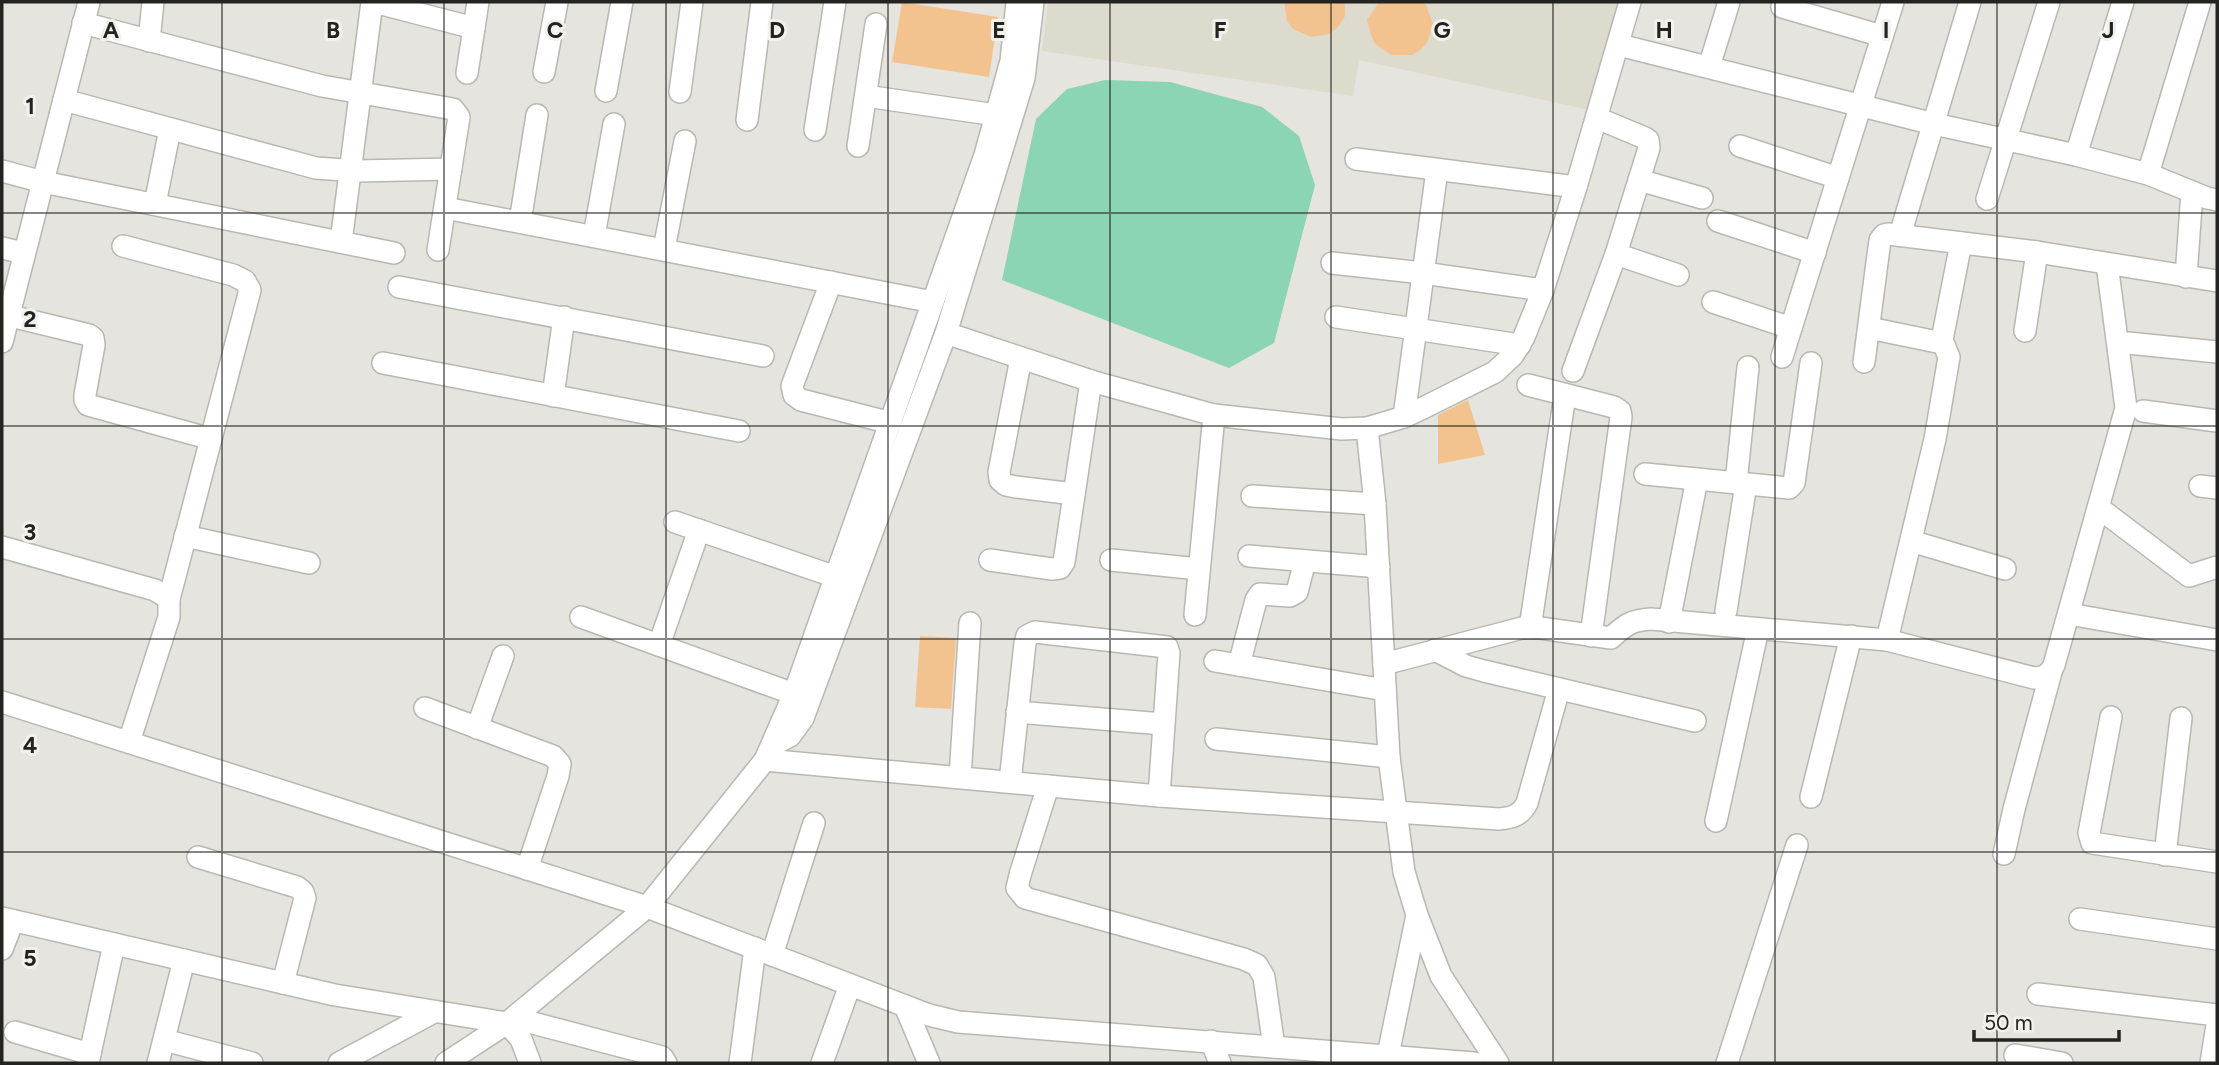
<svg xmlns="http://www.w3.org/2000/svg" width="2219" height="1065" font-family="Figtree,sans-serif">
  <rect width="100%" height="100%" fill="#e5e4de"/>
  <polygon fill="#dcdbcd" points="1048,2 1622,2 1594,111 1359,60 1353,96 1042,51"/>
  <polygon fill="#8bd4b4" points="1105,80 1170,82 1262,107 1299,136 1315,185 1274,343 1229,368 1002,280 1036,119 1067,89"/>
  <g fill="#f3c38f">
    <polygon points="902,2 998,17 989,77 892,62"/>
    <polygon points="1284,2 1345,2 1345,16 1337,28 1329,34 1311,37 1293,29 1287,21"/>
    <polygon points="1379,2 1422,2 1426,5 1433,24 1427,43 1420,50 1412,55 1392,55 1375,44 1371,35 1367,20"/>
    <polygon points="1468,400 1485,455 1438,464 1438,415"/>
    <polygon points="920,636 956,638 951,709 915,707"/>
  </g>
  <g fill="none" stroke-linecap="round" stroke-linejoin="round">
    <g stroke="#b8b7b1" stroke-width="24">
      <g id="minor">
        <polyline points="374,2 474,28"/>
        <polyline points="1782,7 1882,36"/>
        <polyline points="83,23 322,86 453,109 459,117 438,250"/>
        <polyline points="149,41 153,2"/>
        <polyline points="1619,45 1934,124 2076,155 2148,174 2207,198 2217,200"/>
        <polyline points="1709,67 1729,2"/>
        <polyline points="544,72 557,2"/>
        <polyline points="467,73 478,2"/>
        <polyline points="606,91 622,2"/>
        <polyline points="680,92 692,2"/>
        <polyline points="866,96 996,115"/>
        <polyline points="64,100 316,168 358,171 451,169"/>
        <polyline points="747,120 762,2"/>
        <polyline points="815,130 835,2"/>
        <polyline points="858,146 876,24"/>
        <polyline points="1740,146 1838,178"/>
        <polyline points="2076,155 2123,2"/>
        <polyline points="1356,159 1576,187"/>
        <polyline points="2,171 43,182 394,253"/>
        <polyline points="2148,174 2200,2"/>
        <polyline points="1639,180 1702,198"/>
        <polyline points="1987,199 2049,2"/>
        <polyline points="155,204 170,129"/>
        <polyline points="445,208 933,302"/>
        <polyline points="1718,221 1815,253"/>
        <polyline points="520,222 537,115"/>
        <polyline points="1900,235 1970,2"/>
        <polyline points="594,236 614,124"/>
        <polyline points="341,242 372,2"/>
        <polyline points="123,246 233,275 245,281 250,290 169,599"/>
        <polyline points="2,248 24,253"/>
        <polyline points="664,249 685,141"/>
        <polyline points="1616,254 1678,275"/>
        <polyline points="1332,263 1423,273 1543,290"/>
        <polyline points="2186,277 2192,192"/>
        <polyline points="831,282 792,386 794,395 801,400 891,423"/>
        <polyline points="399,287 763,356"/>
        <polyline points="1713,302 1791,328"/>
        <polyline points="2,314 89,335 93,338 94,345 85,395 85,400 88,405 211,439"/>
        <polyline points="1336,317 1520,345"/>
        <polyline points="1869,328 1942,343"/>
        <polyline points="2025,331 2037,252"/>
        <polyline points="946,333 1091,381 1214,415 1342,429 1367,428 1404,417 1423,408 1495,372 1513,355 1524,337 1543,290 1576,187 1630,2"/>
        <polyline points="2,342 89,2"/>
        <polyline points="2128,343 2217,352"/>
        <polyline points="1782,357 1893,2"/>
        <polyline points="1021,358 999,472 1000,480 1006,485 1016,487 1074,494"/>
        <polyline points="1864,362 1880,240 1884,235 1888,234 2037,252 2217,281"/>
        <polyline points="383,363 739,431"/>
        <polyline points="1573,371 1616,254 1649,148 1648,140 1645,138 1597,118"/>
        <polyline points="1528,385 1614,407 1620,411 1621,417 1591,636"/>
        <polyline points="553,396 564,317"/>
        <polyline points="2143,411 2217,421"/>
        <polyline points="1404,417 1437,170"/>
        <polyline points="1367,428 1375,504 1389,757 1404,872 1417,915 1441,976 1498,1063"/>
        <polyline points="1645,474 1789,488 1794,483 1811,363"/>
        <polyline points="1736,483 1748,367"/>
        <polyline points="2200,486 2217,488"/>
        <polyline points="1252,496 1375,504"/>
        <polyline points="2099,508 2189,576 2217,567"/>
        <polyline points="675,522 836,577"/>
        <polyline points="185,536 309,563"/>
        <polyline points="1911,541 2005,569"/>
        <polyline points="2,547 155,590 169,599 169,617 129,742"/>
        <polyline points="1249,556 1379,567"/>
        <polyline points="990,560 1052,569 1060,568 1064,562 1091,381"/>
        <polyline points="1111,560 1199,569"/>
        <polyline points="1726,611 1746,484"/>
        <polyline points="2069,614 2217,640"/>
        <polyline points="1195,615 1214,415"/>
        <polyline points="581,617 794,694"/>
        <polyline points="1669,622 1697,479"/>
        <polyline points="1530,628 1565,395"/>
        <polyline points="1887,640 1935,439 1949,357 1942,340 1961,243"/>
        <polyline points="659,645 699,530"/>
        <polyline points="1435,650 1466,666 1484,671 1695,721"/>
        <polyline points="1215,661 1385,690"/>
        <path d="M1384,664l138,-36h18l71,10c14,-13 20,-18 40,-19l236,21 147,38c11,-1 16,-4 20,-13l72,-257 -19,-144"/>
        <polyline points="1239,665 1256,600 1260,594 1290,596 1297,592 1305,561"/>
        <polyline points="2,702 647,907 929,1015 958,1022 1474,1063"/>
        <polyline points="425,708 553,756 560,764 558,776 527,869"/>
        <polyline points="1017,712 1163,724"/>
        <polyline points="2111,717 2089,833 2092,843 2217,862"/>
        <polyline points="477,728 503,656"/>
        <polyline points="1216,739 1389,757"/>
        <polyline points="773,745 790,736 803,718 946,333 1024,78 1033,2"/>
        <path d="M765,760l394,36 340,23c13,-1 22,-4 28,-16l32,-114"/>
        <polyline points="960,777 970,623"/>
        <polyline points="1010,782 1025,643 1027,636 1035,632 1167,647 1169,653 1159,796"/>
        <polyline points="1048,786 1020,875 1017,888 1025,898 1244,959 1257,965 1264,977 1274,1047"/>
        <polyline points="1811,797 1851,636"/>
        <polyline points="1716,821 1758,629"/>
        <polyline points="2004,854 2014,809 2051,672"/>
        <polyline points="2165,855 2181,718"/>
        <polyline points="198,857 297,887 303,892 305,898 283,983"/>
        <polyline points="2,918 335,995 507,1023 521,1039 530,1063"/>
        <polyline points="2080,919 2217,939"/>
        <polyline points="2,949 13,921"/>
        <polyline points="772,955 814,823"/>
        <polyline points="2038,994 2217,1015"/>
        <polyline points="905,1006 929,1063"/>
        <polyline points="514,1018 662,1057 666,1063"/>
        <polyline points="15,1032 90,1054"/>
        <polyline points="164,1040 252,1063"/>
        <polyline points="1211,1041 1220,1063"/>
        <polyline points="1388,1055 1417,915"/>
        <polyline points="2015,1055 2062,1063"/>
        <polyline points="88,1063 114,944"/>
        <polyline points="158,1063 184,960"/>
        <polyline points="339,1063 432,1013"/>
        <polyline points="446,1063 507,1023 647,907 765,760 794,694 985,155 1011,61 1017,2"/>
        <polyline points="740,1063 755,948"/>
        <polyline points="822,1063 850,985"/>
        <polyline points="1727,1063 1797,845"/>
        <polyline points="2211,1063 2217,1025"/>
      </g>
    </g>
    <use href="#minor" stroke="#fff" stroke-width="21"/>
  </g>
  <path fill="none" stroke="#232321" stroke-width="2" stroke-opacity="0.55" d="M222,2v1061M444,2v1061M666,2v1061M888,2v1061M1110,2v1061M1331,2v1061M1553,2v1061M1775,2v1061M1997,2v1061M2,213h2215M2,426h2215M2,639h2215M2,852h2215"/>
  <g font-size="23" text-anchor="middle" font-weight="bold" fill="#232321" stroke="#f2f1eb" stroke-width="6" stroke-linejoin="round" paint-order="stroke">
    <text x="111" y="38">A</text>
    <text x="333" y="38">B</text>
    <text x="555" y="38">C</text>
    <text x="777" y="38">D</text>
    <text x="999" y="38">E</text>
    <text x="1220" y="38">F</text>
    <text x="1442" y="38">G</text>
    <text x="1664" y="38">H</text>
    <text x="1886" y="38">I</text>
    <text x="2108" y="38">J</text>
    <text x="30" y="114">1</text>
    <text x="30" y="327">2</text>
    <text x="30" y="540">3</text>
    <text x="30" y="753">4</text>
    <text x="30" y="966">5</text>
  </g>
  <rect width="2219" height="1065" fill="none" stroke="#232321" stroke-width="7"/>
  <path d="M1974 1030v10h145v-10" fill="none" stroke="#232321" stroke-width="3.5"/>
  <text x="1984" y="1030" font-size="21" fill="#232321" stroke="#f2f1eb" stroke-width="5" paint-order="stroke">50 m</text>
</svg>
